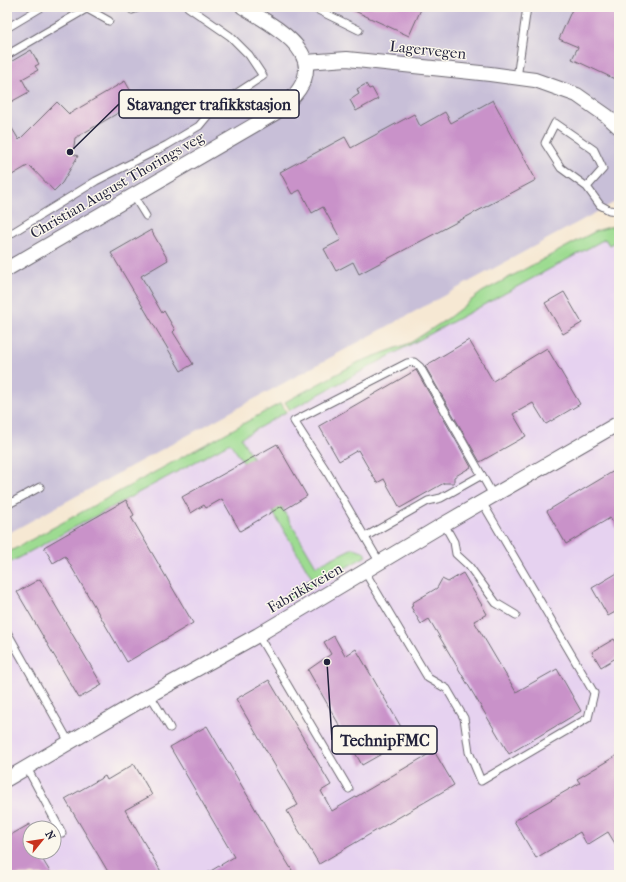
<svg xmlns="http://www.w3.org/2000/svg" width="626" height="882" font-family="'IM FELL French Canon',serif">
  <rect width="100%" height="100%" fill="#fbf7ec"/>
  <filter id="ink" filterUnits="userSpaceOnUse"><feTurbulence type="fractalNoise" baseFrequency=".025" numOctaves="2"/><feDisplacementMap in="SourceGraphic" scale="8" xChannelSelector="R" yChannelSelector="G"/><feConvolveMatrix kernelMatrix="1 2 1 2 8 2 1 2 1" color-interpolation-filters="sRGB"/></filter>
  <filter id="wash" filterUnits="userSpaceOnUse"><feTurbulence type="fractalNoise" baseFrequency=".012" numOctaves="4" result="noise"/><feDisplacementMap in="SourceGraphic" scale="16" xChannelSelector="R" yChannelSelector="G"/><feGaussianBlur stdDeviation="0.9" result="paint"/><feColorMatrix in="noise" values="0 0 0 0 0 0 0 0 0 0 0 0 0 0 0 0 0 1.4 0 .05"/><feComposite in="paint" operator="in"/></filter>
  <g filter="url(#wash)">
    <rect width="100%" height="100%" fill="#f6e8d3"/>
    <path fill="#e6d2f0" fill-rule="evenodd" d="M619,231v644h-612v-311zM30,828h24v24h-24z"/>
    <polygon fill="#c8bfd8" points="7,7 619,7 619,200 7,534"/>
    <g fill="#9ddb91" stroke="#607e66">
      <polygon points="619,226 619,240 609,245 605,239 290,410 285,402 359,362 410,343 447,319 482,292 596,231 609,227"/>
      <polygon points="281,403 286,412 241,438 316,566 353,548 363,551 366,556 291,599 285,595 312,578 244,463 230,443 7,564 7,553"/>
    </g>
    <g id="blocks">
      <g fill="#c992c9">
        <polygon points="346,7 422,7 409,36"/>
        <polygon points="573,7 619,7 619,81 572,59 578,47 559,39"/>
        <polygon points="31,50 39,64 35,66 38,70 22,79 29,92 7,104 7,64"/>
        <polygon points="125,81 137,102 75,138 73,154 78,156 62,183 54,191 29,165 7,178 7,120 19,140 57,102 69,114"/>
        <polygon points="366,84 369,89 372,88 378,99 356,111 350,100 359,94 357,89"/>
        <polygon points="493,100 536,180 359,274 353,262 336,271 324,249 341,240 323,207 312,213 300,190 292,194 280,172 345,137 351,148 414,114 420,126 445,112 451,123"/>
        <polygon points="151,230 168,260 141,276 162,313 164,311 175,330 173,332 193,364 181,371 111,253"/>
        <polygon points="564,292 582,323 563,334 545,303"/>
        <polygon points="469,340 493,381 547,348 580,404 546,424 533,403 513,414 526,436 480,462 425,366"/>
        <polygon points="416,370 471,467 454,477 454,483 444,483 400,508 384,479 377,483 358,450 339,461 319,426"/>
        <polygon points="277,444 307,496 284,510 282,506 240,531 222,499 206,508 204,505 191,513 182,497"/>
        <polygon points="619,468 619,533 610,518 566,544 547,511"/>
        <polygon points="126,500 134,515 131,517 193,623 127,662 65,556 53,563 44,547"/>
        <polygon points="619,572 619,610 608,616 592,588"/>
        <polygon points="463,573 487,614 474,621 516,692 557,669 581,711 509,754 429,619 421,624 411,607 413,606 412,603 437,588 442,579 448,582"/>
        <polygon points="40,579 102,685 79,698 17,592"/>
        <polygon points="334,636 345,656 356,649 408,739 362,765 308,670 331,654 324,642"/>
        <polygon points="614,639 619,647 619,656 601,667 592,652"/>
        <polygon points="269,680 331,785 321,791 332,811 434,751 454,785 319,864 287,811 298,805 236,699"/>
        <polygon points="207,726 271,836 295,875 204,875 234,857 170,747"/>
        <polygon points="619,754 619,850 608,832 587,845 580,832 536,858 514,821 580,783 577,779"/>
        <polygon points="134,764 152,795 125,810 163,875 110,875 65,799 105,776 107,780"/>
        <polygon points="30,824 30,852 38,852 52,875 7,875 7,837"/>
      </g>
    </g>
  </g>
  <g filter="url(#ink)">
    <use href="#blocks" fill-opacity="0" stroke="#6c6770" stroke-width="1"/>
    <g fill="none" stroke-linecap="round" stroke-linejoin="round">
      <g stroke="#6c6770" stroke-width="9">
        <g id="service">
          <polyline points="84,7 109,21"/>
          <polyline points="312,7 359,30"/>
          <polyline points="132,10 140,7"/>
          <polyline points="7,28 42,7"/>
          <polyline points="7,55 86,9"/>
          <polyline points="517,78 527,7"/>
          <polyline points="587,187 603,169 594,150 555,123 545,143 561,168 587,187 600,205 609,210 617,211"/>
          <polyline points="133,195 146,216"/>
          <polyline points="7,236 96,181 167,145 199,126 214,108 263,76 249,55 230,36 188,7"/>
          <polyline points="7,505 40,487"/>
          <polyline points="444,524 454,542 456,554 469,566 496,603 516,615"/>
          <polyline points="365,537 428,501 441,498 482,475"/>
          <polyline points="380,563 327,472 294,421 407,363 414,362 420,367 493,495"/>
          <polyline points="365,572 428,678 447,689 464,718 469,752 481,781 588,718 594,693 482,502"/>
          <polyline points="7,632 69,742"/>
          <polyline points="258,635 349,789"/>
          <polyline points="150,695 170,728"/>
          <polyline points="27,768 62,833"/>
        </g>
      </g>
      <g stroke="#6c6770" stroke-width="16">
        <g id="minor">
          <polyline points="306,62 347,59 490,74 535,80 577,95 607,116 619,127"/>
          <path d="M7,269l268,-156c65,-49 15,-78 -32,-106"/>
          <polyline points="7,779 150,695 258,635 444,524 619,423"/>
        </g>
      </g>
      <use href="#service" stroke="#fff" stroke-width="7"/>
      <use href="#minor" stroke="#fff" stroke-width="14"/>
    </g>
  </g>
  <g text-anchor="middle" stroke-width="3" stroke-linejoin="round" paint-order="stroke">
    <g font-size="15" fill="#22223b" stroke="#fbf7ec">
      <text transform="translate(428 50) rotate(6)" y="5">Lagervegen</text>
      <text transform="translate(117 185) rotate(-30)" y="5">Christian August Thorings veg</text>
      <text transform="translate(305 588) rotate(-30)" y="5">Fabrikkveien</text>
    </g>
  </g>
  <path fill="none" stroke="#22223b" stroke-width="1.5" d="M70 152L119 104M327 662L332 740"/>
  <g fill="#22223b" stroke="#fbf7ec" stroke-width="1.5">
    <circle cx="70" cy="152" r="4"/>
    <circle cx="327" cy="662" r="4"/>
  </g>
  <g fill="#fbf7ec" stroke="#22223b" stroke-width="1.5">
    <rect x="119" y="90" width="180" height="28" rx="4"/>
    <rect x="332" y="726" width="105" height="28" rx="4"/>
  </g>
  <g font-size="16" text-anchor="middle" font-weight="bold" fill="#22223b">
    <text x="209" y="110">Stavanger trafikkstasjon</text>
    <text x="385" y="746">TechnipFMC</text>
  </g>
  <rect width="626" height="882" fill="none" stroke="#fbf7ec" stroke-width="24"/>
  <g transform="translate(42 840) rotate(60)"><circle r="19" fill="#fbf7ec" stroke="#a4a2a5"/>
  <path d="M0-3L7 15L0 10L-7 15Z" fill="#c8321e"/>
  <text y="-6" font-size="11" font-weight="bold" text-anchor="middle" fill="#22223b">N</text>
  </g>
</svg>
